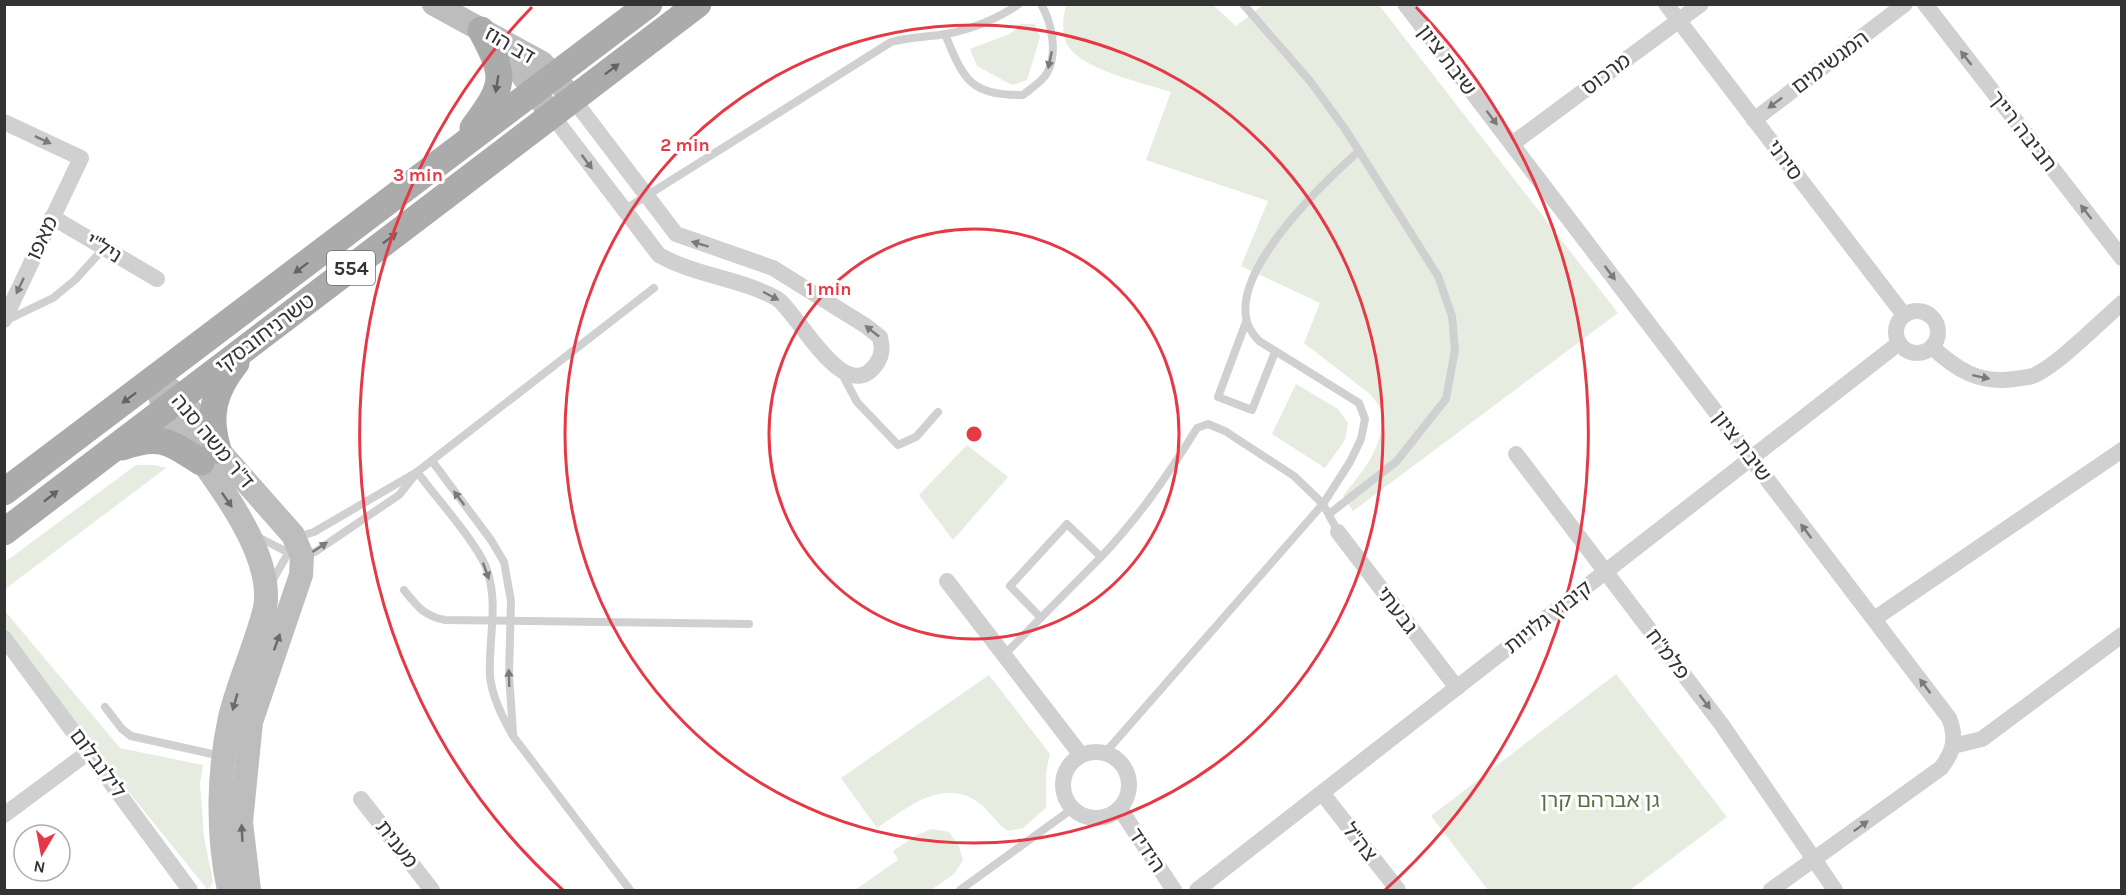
<svg xmlns="http://www.w3.org/2000/svg" width="2126" height="895" font-family="Karla,'Noto Sans Hebrew',sans-serif">
  <rect width="100%" height="100%" fill="#fff"/>
  <g fill="#e6ecdf">
    <path d="M1212,4l24,22 27,-21h116l239,308 -265,198 -10,-15c23,-29 38,-45 41,-84l-14,-18 -66,-51 16,-40 -79,-37 27,-65 -122,-41 25,-68c-27,-9 -88,-22 -103,-46 -7,-10 -5,-30 -2,-41z"/>
    <polygon points="1021,24 1035,24 1040,37 1027,80 1012,85 977,66 970,49 1010,34"/>
    <polygon points="1296,384 1338,409 1348,423 1345,440 1325,468 1272,434"/>
    <polygon points="967,445 1008,477 953,540 919,495"/>
    <polygon points="136,465 154,465 166,468 5,589 5,562"/>
    <polygon points="4,610 120,748 203,765 200,784 204,837 213,882 208,890 5,639"/>
    <polygon points="1616,674 1727,817 1630,890 1488,890 1431,816"/>
    <path d="M989,675l61,79 -4,18v36l-23,20 -15,3c-12,-8 -19,-21 -30,-29 -36,-25 -71,6 -101,26l-36,-50z"/>
    <polygon points="932,829 949,832 958,844 963,860 954,874 931,890 855,890 898,860 893,851 917,835"/>
  </g>
  <g fill="none" stroke-linecap="round" stroke-linejoin="round">
    <g stroke="#d0d0d0" stroke-width="8">
      <polyline points="1243,4 1310,81 1345,129 1438,276 1452,316 1455,350 1446,399 1396,462 1329,514"/>
      <path d="M945,34c19,46 24,61 78,61 7,-6 20,-14 24,-22 11,-20 5,-50 -6,-69"/>
      <path d="M624,210l267,-168c18,-5 36,-5 55,-8 26,-5 51,-15 73,-30"/>
      <polyline points="5,321 53,298 75,280 104,248"/>
      <polyline points="1246,322 1218,397 1252,410 1275,352"/>
      <polyline points="841,372 857,402 898,445 916,437 938,412"/>
      <polyline points="432,461 491,540 504,562 511,601 509,674 513,733"/>
      <path d="M417,472c18,24 61,72 70,98 12,34 1,71 3,106 2,21 13,42 23,60l117,154"/>
      <polyline points="297,534 301,536 314,532 417,472 654,288"/>
      <polyline points="254,535 295,556 315,552 399,495 415,475"/>
      <path d="M1101,557c38,-40 67,-82 96,-129l11,-4 17,7 69,45 29,28 15,28"/>
      <polyline points="271,583 290,550"/>
      <path d="M404,590c13,16 20,26 41,30l304,4"/>
      <polyline points="1004,655 1101,557 1067,524 1010,586 1041,618"/>
      <polyline points="105,707 122,729 131,736 221,756"/>
      <path d="M1105,753l218,-249 27,-42 11,-23 4,-20 -6,-16 -100,-62c-5,-6 -10,-11 -12,-19 -15,-53 76,-139 112,-171"/>
      <polyline points="960,890 1072,809"/>
    </g>
    <g stroke="#d0d0d0" stroke-width="16">
      <path d="M1405,4l544,714c8,20 5,33 -8,50l-170,122"/>
      <polyline points="1666,4 1904,315"/>
      <polyline points="1925,4 2122,258"/>
      <path d="M552,115l107,140c37,21 80,23 117,43 21,12 69,113 101,65 6,-9 5,-16 3,-26l-14,-11 -93,-58 -97,-34 -103,-135"/>
      <polyline points="1754,120 1905,4"/>
      <polyline points="4,122 81,158 4,320"/>
      <polyline points="1512,144 1701,4"/>
      <polyline points="52,217 157,279"/>
      <circle cx="1917" cy="332" r="21"/>
      <path d="M1932,347c25,23 47,37 82,32 5,-1 13,-1 18,-3 23,-8 69,-55 90,-73"/>
      <polyline points="1516,454 1722,725 1835,890"/>
      <polyline points="1338,532 1457,688"/>
      <polyline points="947,581 1081,755"/>
      <polyline points="1874,619 2122,450"/>
      <polyline points="4,638 190,890"/>
      <polyline points="1953,746 1982,739 2122,635"/>
      <circle cx="1096" cy="785" r="33"/>
      <polyline points="1322,793 1398,890"/>
      <polyline points="361,799 432,890"/>
      <polyline points="1120,809 1174,890"/>
      <polyline points="4,815 90,751"/>
      <polyline points="1197,890 1899,343"/>
    </g>
    <g stroke="#bdbdbd" stroke-width="24">
      <polyline points="434,4 542,63 573,99"/>
      <polyline points="495,43 506,53 552,115"/>
      <polyline points="155,379 181,397 218,450 293,535 302,556 301,575 251,722 241,822 249,890"/>
      <path d="M159,393l5,16c35,51 112,137 101,199 -9,37 -26,72 -35,109 -12,56 -13,118 -1,173"/>
    </g>
    <g stroke="#ababab" stroke-width="27">
      <path d="M473,128c32,-43 34,-50 8,-98"/>
      <path d="M122,447c38,-13 46,-6 79,15"/>
      <path d="M218,450c-11,-35 -4,-59 18,-87"/>
      <polyline points="4,492 649,4"/>
      <polyline points="4,532 698,4"/>
    </g>
  </g>
  <defs><path id="oneway-solid" d="M-6-.8H1V-3.2L6.5 0L1 3.2V.8H-6Z" transform="scale(1.5)"/></defs>
  <g fill="#7a7a7a">
    <use href="#oneway-solid" transform="translate(1966 58) rotate(-128)"/>
    <use href="#oneway-solid" transform="translate(1050 60) rotate(102)"/>
    <use href="#oneway-solid" transform="translate(1775 103) rotate(143)"/>
    <use href="#oneway-solid" transform="translate(1492 118) rotate(53)"/>
    <use href="#oneway-solid" transform="translate(43 140) rotate(25)"/>
    <use href="#oneway-solid" transform="translate(587 162) rotate(53)"/>
    <use href="#oneway-solid" transform="translate(2086 212) rotate(-128)"/>
    <use href="#oneway-solid" transform="translate(700 244) rotate(-163)"/>
    <use href="#oneway-solid" transform="translate(1610 273) rotate(53)"/>
    <use href="#oneway-solid" transform="translate(20 286) rotate(115)"/>
    <use href="#oneway-solid" transform="translate(771 296) rotate(28)"/>
    <use href="#oneway-solid" transform="translate(872 331) rotate(-142)"/>
    <use href="#oneway-solid" transform="translate(1981 377) rotate(12)"/>
    <use href="#oneway-solid" transform="translate(459 498) rotate(-127)"/>
    <use href="#oneway-solid" transform="translate(1806 531) rotate(-127)"/>
    <use href="#oneway-solid" transform="translate(320 547) rotate(-33)"/>
    <use href="#oneway-solid" transform="translate(486 571) rotate(70)"/>
    <use href="#oneway-solid" transform="translate(509 678) rotate(-92)"/>
    <use href="#oneway-solid" transform="translate(1925 686) rotate(-127)"/>
    <use href="#oneway-solid" transform="translate(1705 702) rotate(53)"/>
    <use href="#oneway-solid" transform="translate(1861 826) rotate(-36)"/>
  </g>
  <g fill="#636363">
    <use href="#oneway-solid" transform="translate(612 69) rotate(-37)"/>
    <use href="#oneway-solid" transform="translate(497 84) rotate(99)"/>
    <use href="#oneway-solid" transform="translate(390 238) rotate(-37)"/>
    <use href="#oneway-solid" transform="translate(301 268) rotate(143)"/>
    <use href="#oneway-solid" transform="translate(129 398) rotate(143)"/>
    <use href="#oneway-solid" transform="translate(51 496) rotate(-38)"/>
  </g>
  <g fill="#6a6a6a">
    <use href="#oneway-solid" transform="translate(227 500) rotate(55)"/>
    <use href="#oneway-solid" transform="translate(277 642) rotate(-70)"/>
    <use href="#oneway-solid" transform="translate(235 702) rotate(106)"/>
    <use href="#oneway-solid" transform="translate(242 833) rotate(-93)"/>
  </g>
  <g fill="none" stroke="#e63946" stroke-width="3">
    <circle cx="974" cy="434" r="205"/>
    <circle cx="974" cy="434" r="409"/>
    <path d="M563 890A614 614 0 0 1 532 7M1416 7A614 614 0 0 1 1385 890"/>
  </g>
  <g text-anchor="middle" stroke-width="6" stroke-linejoin="round" paint-order="stroke">
    <rect fill="#fff" stroke="#707070" stroke-width="1.5" x="327" y="251" width="48" height="34" rx="4.5"/>
    <g font-size="20" font-weight="bold" fill="#333">
      <text x="351" y="275">554</text>
    </g>
    <g font-size="21" fill="#333" stroke="#fff">
      <text transform="translate(510 45) rotate(30)" y="7">דב הוז</text>
      <text transform="translate(1447 60) rotate(53)" y="7">שיבת ציון</text>
      <text transform="translate(1830 62) rotate(-37)" y="7">המגשימים</text>
      <text transform="translate(1606 74) rotate(-37)" y="7">מרכוס</text>
      <text transform="translate(2023 131) rotate(52)" y="7">חביבה רייך</text>
      <text transform="translate(1785 160) rotate(53)" y="7">סירני</text>
      <text transform="translate(42 238) rotate(-65)" y="7">מאפו</text>
      <text transform="translate(104 248) rotate(31)" y="7">ניל"י</text>
      <text transform="translate(265 333) rotate(-37)" y="7">טשרניחובסקי</text>
      <text transform="translate(213 441) rotate(50)" y="7">ד"ר משה סנה</text>
      <text transform="translate(1742 446) rotate(53)" y="7">שיבת ציון</text>
      <text transform="translate(1397 610) rotate(53)" y="7">גבעתי</text>
      <text transform="translate(1548 617) rotate(-38)" y="7">קיבוץ גלויות</text>
      <text transform="translate(1668 654) rotate(53)" y="7">פלמ"ח</text>
      <text transform="translate(98 763) rotate(54)" y="7">לילנבלום</text>
      <text transform="translate(1360 842) rotate(52)" y="7">צה"ל</text>
      <text transform="translate(397 844) rotate(52)" y="7">מענית</text>
      <text transform="translate(1147 850) rotate(56)" y="7">הידיד</text>
    </g>
    <g font-size="21" fill="#56703f" stroke="#fff">
      <text x="1600" y="807">גן אברהם קרן</text>
    </g>
  </g>
  <circle cx="974" cy="434" r="9" fill="#e63946" stroke="#fff" stroke-width="3"/>
  <g font-size="18" text-anchor="middle" font-weight="bold" fill="#e63946" stroke="#fff" stroke-width="6" stroke-linejoin="round" paint-order="stroke">
    <text x="685" y="151">2 min</text>
    <text x="418" y="181">3 min</text>
    <text x="829" y="295">1 min</text>
  </g>
  <rect width="2126" height="895" fill="none" stroke="#333333" stroke-width="12"/>
  <g transform="translate(42 853) rotate(190)"><circle r="28" fill="#ffffff" stroke="#adadad" stroke-width="1.5"/>
  <path d="M0-4.5L10 22L0 15L-10 22Z" fill="#e63946"/>
  <text y="-9" font-size="16" font-weight="bold" text-anchor="middle" fill="#333333">N</text>
  </g>
</svg>
